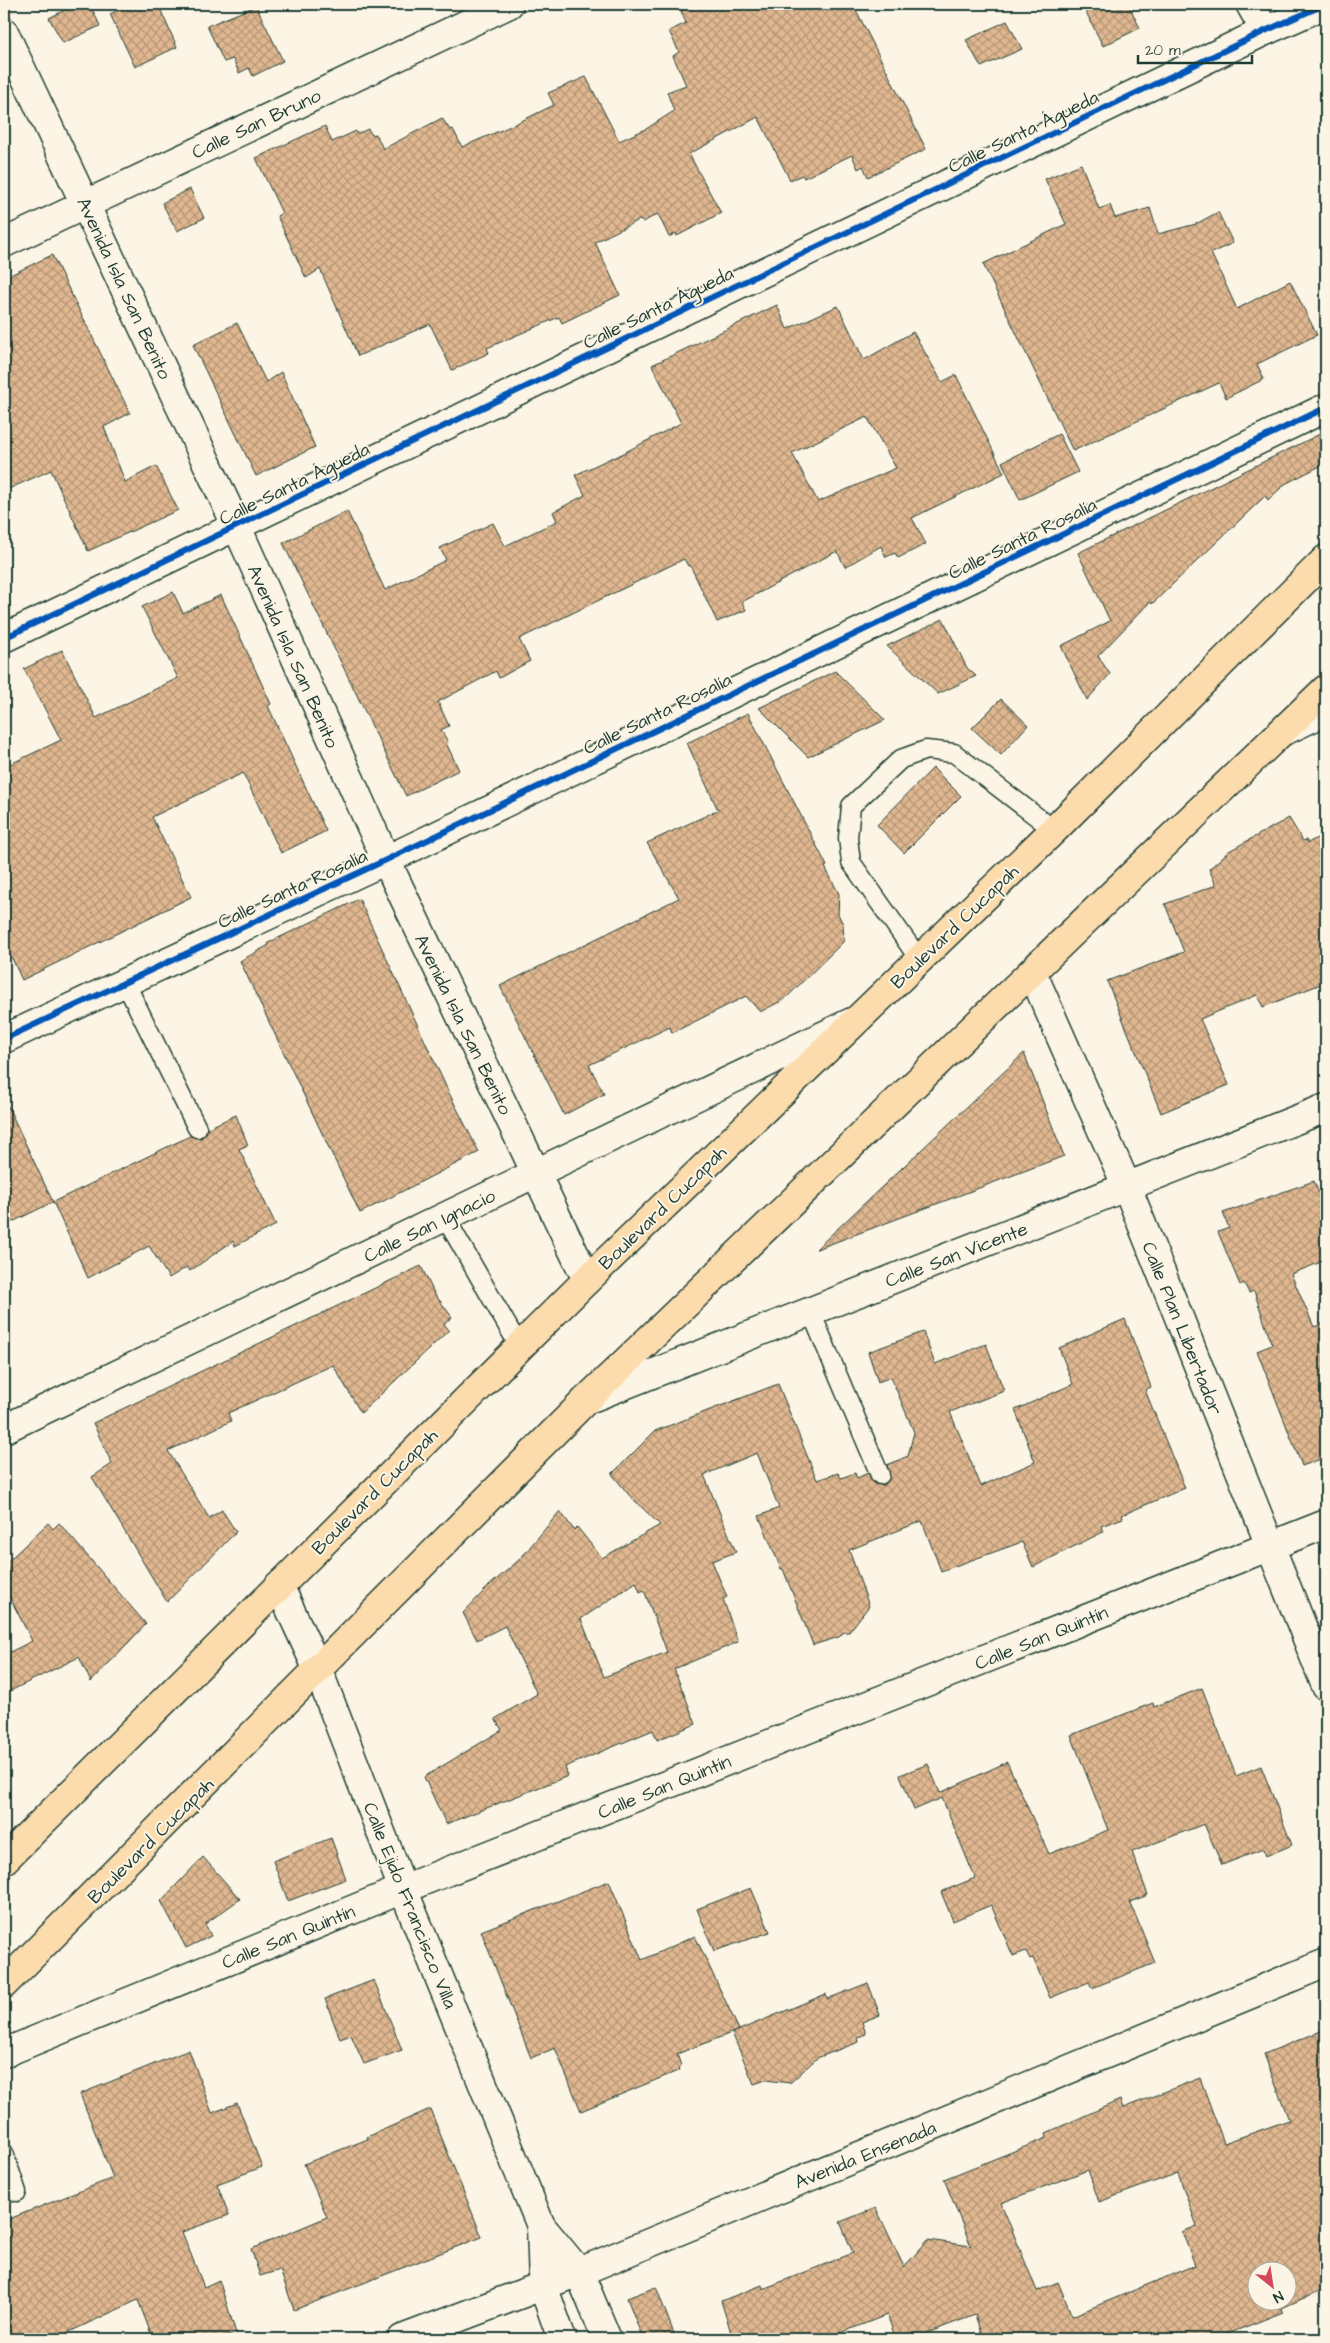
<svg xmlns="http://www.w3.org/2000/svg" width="1330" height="2343" font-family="'Architects Daughter',sans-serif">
  <defs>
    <pattern id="building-cross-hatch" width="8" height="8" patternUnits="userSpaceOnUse" patternTransform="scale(1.25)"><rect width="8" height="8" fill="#e0b790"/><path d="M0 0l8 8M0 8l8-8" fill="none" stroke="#b59676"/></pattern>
  </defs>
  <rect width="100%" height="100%" fill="#fcf5e5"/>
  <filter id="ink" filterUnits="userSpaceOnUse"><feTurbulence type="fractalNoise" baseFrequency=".02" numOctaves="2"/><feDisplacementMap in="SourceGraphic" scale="10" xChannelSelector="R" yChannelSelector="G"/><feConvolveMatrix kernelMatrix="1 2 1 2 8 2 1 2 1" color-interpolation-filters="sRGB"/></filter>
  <g filter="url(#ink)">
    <g fill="url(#building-cross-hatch)" stroke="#1f3d34" fill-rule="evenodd">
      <polygon points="77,4 90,4 100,26 63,43 49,18"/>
      <polygon points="132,4 158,4 177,47 135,67 110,14"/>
      <polygon points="700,4 853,4 926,149 868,177 863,166 858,169 852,155 804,178 802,175 790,180 758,117 689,154 721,213 677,236 676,233 669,237 658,214 643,222 639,220 595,242 620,295 562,323 559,317 487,348 489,353 452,370 430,324 358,356 320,269 306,278 277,216 282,213 256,158 325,126 332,142 356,131 357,134 368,129 372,135 376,134 383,149 442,118 450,130 453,129 462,147 513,125 554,105 548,93 586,77 619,141 646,129 674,111 667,92 686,85 673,56 679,52 669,31 686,23 681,11"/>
      <polygon points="1082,4 1128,4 1140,28 1103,46"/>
      <polygon points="256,6 283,61 253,76 249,68 239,73 233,59 224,62 207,26"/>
      <polygon points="1007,21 1022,49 981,67 966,40"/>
      <polygon points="1081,164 1099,209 1110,205 1115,218 1150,208 1158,234 1196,224 1218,212 1233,243 1211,253 1237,309 1290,281 1317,335 1257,364 1264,379 1226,398 1219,383 1073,451 983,264 1066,224 1045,179"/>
      <polygon points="190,189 204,218 177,231 162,203"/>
      <polygon points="52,255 130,413 104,427 125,482 156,466 178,510 88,551 51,470 4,491 4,278"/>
      <path d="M777,305l10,24 51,-23 26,54 49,-28 29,50 14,-7 48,98 -92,45 14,26 -28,14 -3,-5 -9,4 -5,-11 -36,21 -8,-16 -95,51 4,8 -29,12 -27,-57 -2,1 -4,-7 -165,80 11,22 -31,17 -3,-7 -58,31 11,24 -8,4 7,12 -2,1 13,27 -53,26 -123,-253 64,-32 38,79 61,-30 -6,-12 53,-25 12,23 52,-25 -4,-9 32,-17 -10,-20 38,-18 1,1 67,-35 -29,-58zM867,417l29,51 -78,34 -26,-49z"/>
      <polygon points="237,323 266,382 281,372 315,447 256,476 193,345"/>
      <polygon points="1326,431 1326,463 1285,484 1268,500 1265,496 1152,604 1150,602 1098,656 1110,674 1087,700 1061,646 1110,621 1078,553"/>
      <polygon points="1059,434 1078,472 1020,500 1002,462"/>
      <polygon points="173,592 183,613 221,595 271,704 268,706 326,831 281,853 243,773 152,817 191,897 22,980 4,941 4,767 61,740 24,669 62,650 96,718 178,678 142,607"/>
      <polygon points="943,619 967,668 976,676 938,694 887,646"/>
      <polygon points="835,671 885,720 808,757 759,708"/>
      <polygon points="1001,699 1028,725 1001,755 972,728"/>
      <polygon points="748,713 827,866 825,867 839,894 838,914 843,924 844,941 785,999 760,1012 746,996 672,1033 670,1027 589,1065 604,1094 564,1115 500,986 679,898 647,843 718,810 687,743"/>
      <polygon points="933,768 961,796 904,853 877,825"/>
      <polygon points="1289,818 1303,841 1306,840 1308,843 1326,833 1326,982 1263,1007 1257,995 1200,1019 1229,1085 1161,1113 1107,981 1184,952 1165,904 1216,885 1209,869 1229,851"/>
      <polygon points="359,899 449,1093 479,1152 360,1213 240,961 269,945 268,943"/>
      <polygon points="1024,1053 1064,1156 817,1249 816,1249"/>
      <polygon points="4,1098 53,1202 190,1136 201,1138 206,1133 208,1128 236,1115 248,1145 239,1149 276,1225 235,1246 233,1241 190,1271 187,1267 169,1278 149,1246 88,1278 53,1202 4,1226"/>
      <polygon points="1314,1181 1326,1212 1326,1260 1291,1274 1314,1327 1326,1322 1326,1457 1302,1466 1257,1351 1272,1345 1254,1291 1249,1293 1244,1283 1240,1285 1218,1232 1229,1228 1223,1213"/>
      <polygon points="421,1266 434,1293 452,1317 444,1324 449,1330 361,1413 333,1365 228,1413 231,1421 168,1451 209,1518 222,1510 236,1532 167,1602 92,1477 112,1464 93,1423"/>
      <path d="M1125,1319l26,68 -6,3 40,98 -63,27 1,3 -22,8 2,6 -70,35 -11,-25 -81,29 -19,-50 -73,29 20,56 -20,26h-5l-5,5 -26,8 -30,-76h-2l-22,-53 20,-8 -22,-55 -53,22 32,77 -24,9 15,36 -4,2 15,43 -64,27 22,55 -39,16 -4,-10 -88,37 3,9 -122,48 -22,-47 78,-47 -7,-11 42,-25 -32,-68 -28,14 -14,-27 26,-27 31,-27 40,-48 14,19 3,-3 25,31 58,-33 -31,-30 -17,-21 43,-43 123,-47 39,96 21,-7 3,5 14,-5 2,5 11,-5 6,11 10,1 6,-8 -3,-12 21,-9 6,-24 -23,-55 -13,5 -10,-30 55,-20 12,32 51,-20 18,47 -54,21 31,74 54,-24 -20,-52 58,-26 -14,-36zM636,1582l4,10 4,-2 23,62 -63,25 -23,-58z"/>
      <polygon points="48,1523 53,1529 59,1523 146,1624 91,1682 79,1657 4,1694 4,1655 32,1641 4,1586 4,1565"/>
      <polygon points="1202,1688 1236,1776 1261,1766 1292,1845 1266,1856 1263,1849 1222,1865 1204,1824 1132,1852 1148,1895 1130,1902 1155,1963 1092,1988 1089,1982 1050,1998 1033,1958 1030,1959 1026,1951 1013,1956 991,1905 953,1921 941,1892 975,1878 942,1798 914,1810 900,1775 928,1764 940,1793 1007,1762 1049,1854 1108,1830 1071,1735 1153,1703 1154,1707"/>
      <polygon points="331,1838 346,1879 288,1901 273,1861"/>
      <polygon points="203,1857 240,1899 205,1924 211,1936 186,1948 161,1901"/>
      <polygon points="609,1881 642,1960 695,1936 739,2030 677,2054 681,2066 679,2067 680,2070 581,2111 555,2048 531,2058 481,1931"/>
      <polygon points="751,1888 770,1932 714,1951 697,1909"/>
      <polygon points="374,1980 402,2050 364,2064 351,2035 340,2039 325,1999"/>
      <polygon points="868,1983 880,2015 862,2022 866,2034 858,2037 859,2042 817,2058 790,2083 766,2080 754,2084 732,2033 826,1994 827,1999"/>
      <path d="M1326,2029v259l-44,20 1,4 -68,27h-232l-8,-24 -64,24h-15l-9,-24 -62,24h-92l-12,-38 41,-16 1,4 90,-36 -13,-31 36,-14 28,59 24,-27 43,6 -27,-67 103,-41 -1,-5 74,-33 3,8 77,-30 24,65 65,-23 -25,-66zM1088,2170l11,32 79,-29 19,53 -15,6 13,33 -123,51 -14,-34 -21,9 -36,-88zM1258,2270h30v30h-30z"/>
      <polygon points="189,2050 212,2113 237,2103 262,2167 217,2184 229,2215 182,2232 204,2287 219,2280 236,2333 221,2339 153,2339 138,2300 54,2339 4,2339 4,2221 113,2178 80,2094"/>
      <polygon points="430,2109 482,2237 294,2310 280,2270 260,2276 251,2249 327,2217 304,2164 368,2139 367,2137"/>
      <polygon points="656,2287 676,2339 643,2339 627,2298"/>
    </g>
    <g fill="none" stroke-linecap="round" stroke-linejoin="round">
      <g stroke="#1f3d34" stroke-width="21">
        <g id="service">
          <polyline points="919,959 851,862 848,838 851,806 901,759 926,750 954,753 1054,830"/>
          <polyline points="125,982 197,1128"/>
          <polyline points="445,1217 519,1346"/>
          <polyline points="811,1312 880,1475"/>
          <polyline points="4,2153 17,2192"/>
        </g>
      </g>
      <g stroke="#1f3d34" stroke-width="31">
        <g id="minor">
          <polyline points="1250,4 1265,31"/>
          <polyline points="4,243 509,4"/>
          <polyline points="4,638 1265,31 1326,4"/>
          <polyline points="1286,730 1326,711"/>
          <polyline points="4,1039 386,860 1321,410"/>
          <polyline points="586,1400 1326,1108"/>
          <polyline points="4,1429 536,1173"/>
          <polyline points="4,2053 403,1889 1326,1524"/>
        </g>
      </g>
      <g stroke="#1f3d34" stroke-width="31">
        <g id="tertiary">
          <polyline points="1032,972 1127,1187 1326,1686"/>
          <polyline points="279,1585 318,1670 403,1889 541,2226 579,2272 607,2339"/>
          <polyline points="541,2226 543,2286 562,2339"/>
          <polyline points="402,2339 579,2272 1326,1963"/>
        </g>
      </g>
      <g stroke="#1f3d34" stroke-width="31">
        <g id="secondary">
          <polyline points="4,32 237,527 386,860 587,1280"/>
          <polyline points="536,1173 852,1022"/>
        </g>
      </g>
      <g stroke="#1f3d34" stroke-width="31">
        <g id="primary">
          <polyline points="4,1860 587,1280 1054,830 1326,559"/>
          <polyline points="4,1984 586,1400 1326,689"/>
        </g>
      </g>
      <use href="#service" stroke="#fcf5e5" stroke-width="18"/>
      <use href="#minor" stroke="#fcf5e5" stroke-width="28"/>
      <use href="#tertiary" stroke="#fcf5e5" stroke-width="28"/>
      <use href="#secondary" stroke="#fcf5e5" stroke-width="28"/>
      <use href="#primary" stroke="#fcdcac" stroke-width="28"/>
      <g stroke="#fcf5e5" stroke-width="9">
        <g id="cycleway">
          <polyline points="4,638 1265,31 1326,4"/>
          <polyline points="4,1039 386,860 1321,410"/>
        </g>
      </g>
      <use href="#cycleway" stroke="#0057b8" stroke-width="6"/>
    </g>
  </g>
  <g text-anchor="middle" stroke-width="4" stroke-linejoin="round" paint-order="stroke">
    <g font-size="19" fill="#1f3d34" stroke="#fcf5e5">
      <text transform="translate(256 123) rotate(-25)" y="7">Calle San Bruno</text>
      <text transform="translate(1023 131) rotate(-26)" y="7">Calle Santa Águeda</text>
      <text transform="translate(125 288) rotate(65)" y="7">Avenida Isla San Benito</text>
      <text transform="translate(658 307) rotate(-26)" y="7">Calle Santa Águeda</text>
      <text transform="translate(294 483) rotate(-26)" y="7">Calle Santa Águeda</text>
      <text transform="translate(1022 538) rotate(-26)" y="7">Calle Santa Rosalía</text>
      <text transform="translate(294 656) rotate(66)" y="7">Avenida Isla San Benito</text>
      <text transform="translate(657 713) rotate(-26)" y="7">Calle Santa Rosalía</text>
      <text transform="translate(292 888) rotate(-25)" y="7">Calle Santa Rosalía</text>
      <text transform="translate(954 926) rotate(-44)" y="7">Boulevard Cucapah</text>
      <text transform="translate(464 1024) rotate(64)" y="7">Avenida Isla San Benito</text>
      <text transform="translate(662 1207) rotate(-44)" y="7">Boulevard Cucapah</text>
      <text transform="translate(429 1225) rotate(-26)" y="7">Calle San Ignacio</text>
      <text transform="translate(956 1254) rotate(-21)" y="7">Calle San Vicente</text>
      <text transform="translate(1183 1328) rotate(68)" y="7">Calle Plan Libertador</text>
      <text transform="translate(374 1491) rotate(-45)" y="7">Boulevard Cucapah</text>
      <text transform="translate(1041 1637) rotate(-22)" y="7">Calle San Quintín</text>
      <text transform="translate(664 1786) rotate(-22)" y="7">Calle San Quintín</text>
      <text transform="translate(150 1840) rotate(-45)" y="7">Boulevard Cucapah</text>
      <text transform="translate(411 1905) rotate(68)" y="7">Calle Ejido Francisco Villa</text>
      <text transform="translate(288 1936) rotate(-22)" y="7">Calle San Quintín</text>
      <text transform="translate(865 2154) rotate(-22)" y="7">Avenida Ensenada</text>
    </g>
  </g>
  <rect width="1330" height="2343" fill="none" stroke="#fcf5e5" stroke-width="20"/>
  <rect x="10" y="10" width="1310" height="2323" fill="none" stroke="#1f3d34" stroke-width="2" filter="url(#ink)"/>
  <g transform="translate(1272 2286) rotate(150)"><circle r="24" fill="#fcf5e5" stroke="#a4ab9e"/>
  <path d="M0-4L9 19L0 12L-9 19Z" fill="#d1495b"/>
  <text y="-8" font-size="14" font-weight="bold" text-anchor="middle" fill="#1f3d34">N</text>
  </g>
  <path d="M1138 55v8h114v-8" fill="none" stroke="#1f3d34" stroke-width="2.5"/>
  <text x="1145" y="55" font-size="15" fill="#1f3d34" stroke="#fcf5e5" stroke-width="4" paint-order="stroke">20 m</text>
</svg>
